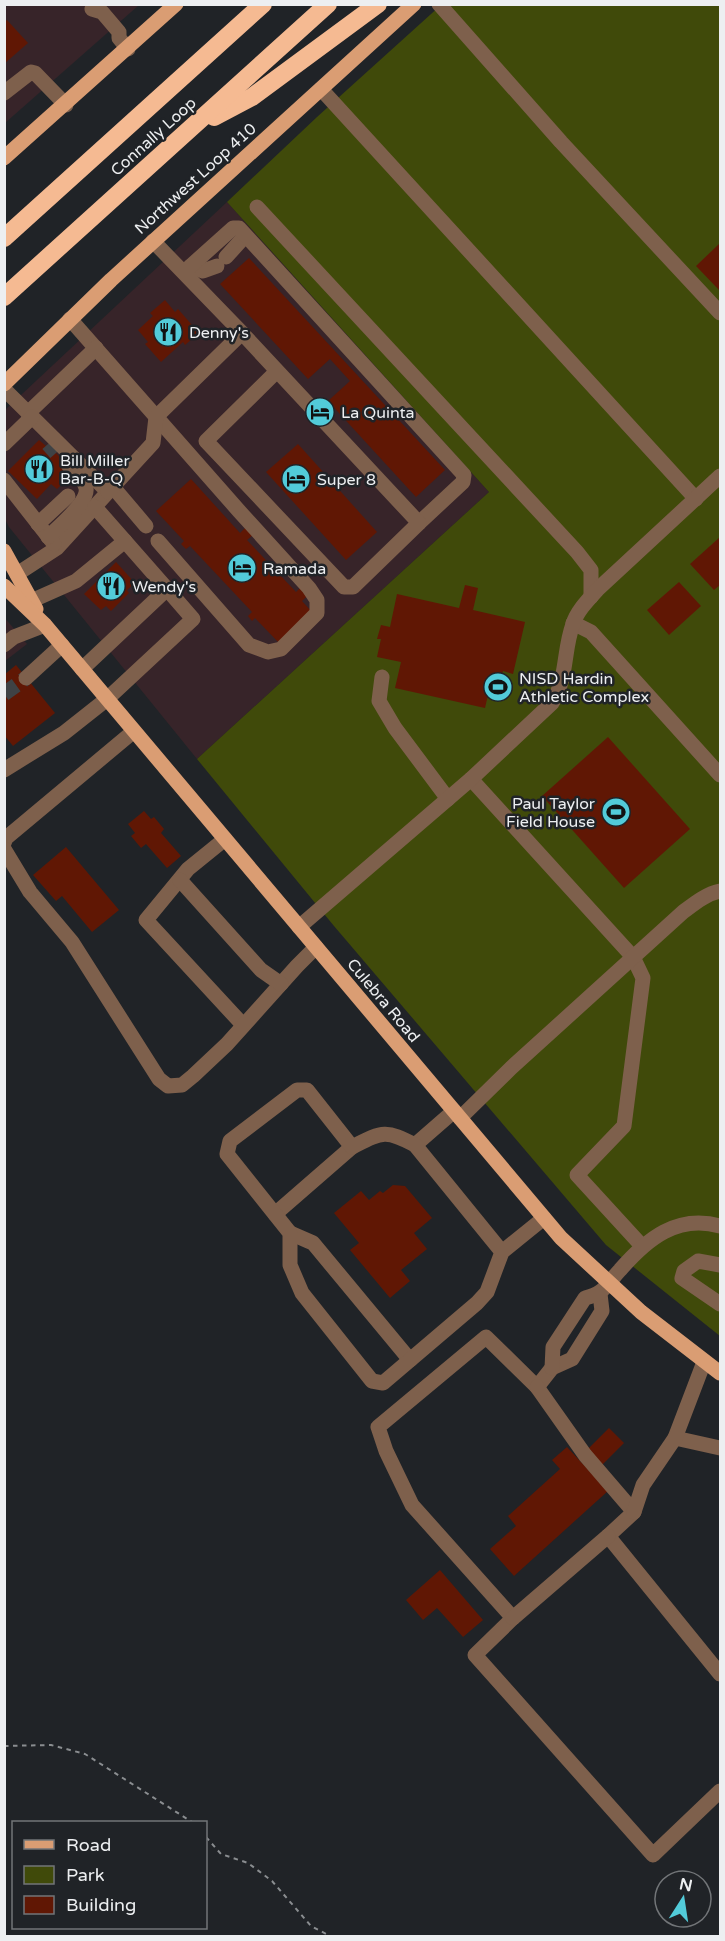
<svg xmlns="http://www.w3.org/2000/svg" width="725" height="1941" font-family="'Varela Round',sans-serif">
  <rect width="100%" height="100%" fill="#202327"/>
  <g fill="#372429">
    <polygon points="5,5 139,5 5,123"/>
    <polygon points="227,202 489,492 197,759 9,527 5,519 5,410"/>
    <polygon points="4,617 27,644 5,661 4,661"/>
  </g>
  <polygon fill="#404a0a" points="441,5 720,5 720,1336 606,1245 334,926 197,759 489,492 227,202 317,117"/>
  <g fill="#601704">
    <polygon points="7,20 28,43 4,64 4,22"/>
    <polygon points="719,244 720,246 720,291 696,266"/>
    <polygon points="249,258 445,470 416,497 328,401 350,381 330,359 308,379 220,284"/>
    <polygon points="165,300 175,312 178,309 199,333 185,345 183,342 161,362 145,344 148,342 138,330 153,316 150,313"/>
    <polygon points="39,440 46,446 50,442 58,451 56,453 69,467 59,477 64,482 57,489 51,484 37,499 8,471"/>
    <polygon points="298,444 377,532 346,560 266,472"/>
    <polygon points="191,479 240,533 246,527 253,535 247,540 296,592 301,587 308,595 302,601 312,612 279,643 255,618 252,621 248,616 252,612 190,546 186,549 181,544 184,541 156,511"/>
    <polygon points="720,537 720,585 714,590 690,564"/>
    <polygon points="116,562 135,583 127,590 129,593 111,611 106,606 101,610 84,594"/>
    <polygon points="679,582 701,606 669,635 647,610"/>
    <polygon points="465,585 478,588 473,610 525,622 513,674 503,671 500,684 491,682 485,708 395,688 401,662 377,657 381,639 377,639 381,625 390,627 397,594 459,608"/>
    <polygon points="16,665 55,713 13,746 4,735 4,675"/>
    <polygon points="608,737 690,829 624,888 542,796"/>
    <polygon points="144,811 151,819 154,817 164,829 161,833 181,856 167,868 146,844 141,848 131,836 135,833 128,824"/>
    <polygon points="66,847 119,910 92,932 62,896 56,901 33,875"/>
    <polygon points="393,1185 405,1186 432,1218 414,1233 427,1249 401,1270 410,1281 390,1298 350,1250 359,1243 334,1213 361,1191 369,1200 380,1191 383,1193"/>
    <polygon points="609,1428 624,1443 602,1465 587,1450"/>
    <polygon points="567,1447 608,1491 514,1576 490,1549 516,1526 508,1516 560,1469 552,1460"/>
    <polygon points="440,1570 483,1620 463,1637 437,1608 423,1620 406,1600"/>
  </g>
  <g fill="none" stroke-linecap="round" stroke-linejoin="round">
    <g stroke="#3f4245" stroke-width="15" stroke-dasharray="15 8" stroke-linecap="butt">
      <polyline points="48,444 56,453"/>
      <polyline points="4,694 26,678"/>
    </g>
    <g stroke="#8a8d90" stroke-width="2" stroke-dasharray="4.5 4.5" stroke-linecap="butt">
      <polyline points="4,1746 51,1745 85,1754 192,1822"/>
      <polyline points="206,1837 221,1854 248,1863 272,1881 311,1926 330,1936"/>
    </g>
    <g stroke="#7e604c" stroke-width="15">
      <polyline points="439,4 561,142 720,313"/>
      <polyline points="92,9 102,12 119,32 119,38 128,49"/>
      <polyline points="321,89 696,499"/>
      <polyline points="4,93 31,72 35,73 66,105"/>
      <polyline points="257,207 577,552 591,570 591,597"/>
      <polyline points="226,257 245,236"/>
      <polyline points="191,266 203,271 217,266"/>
      <polyline points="184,272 233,228 239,228 464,475 463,482 419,523"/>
      <polyline points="70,319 239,511 309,588 317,600 317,613 281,649 268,652 249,645 158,541"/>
      <polyline points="242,333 419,523 353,587 344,587 206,441 277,371"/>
      <polyline points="4,389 108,492 57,548 17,574"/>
      <polyline points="28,413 96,348"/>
      <polyline points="4,444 32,417"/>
      <polyline points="4,480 54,544"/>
      <polyline points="113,487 146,526"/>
      <polyline points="108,492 153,443 156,417 242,333 153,241"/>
      <polyline points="38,524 68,496"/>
      <path d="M48,537c10,-10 41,-35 38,-49 -2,-9 -11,-17 -18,-23"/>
      <polyline points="31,601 76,581 125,541"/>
      <polyline points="573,623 591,632 720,775"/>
      <polyline points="4,645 14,637 45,625"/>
      <polyline points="82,669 167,589 95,507"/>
      <polyline points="382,677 379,701 395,728 448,799"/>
      <polyline points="26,678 62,645"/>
      <polyline points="4,770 64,733 107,699 193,619 167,589"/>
      <polyline points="471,779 633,957 643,978 624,1126 577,1175 642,1246"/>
      <polyline points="225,839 188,869 146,920 243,1025"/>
      <polyline points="4,843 6,838 134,731"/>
      <polyline points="4,849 30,892 72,942 159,1079 168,1086 182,1085 193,1076 227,1044 297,966 316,947"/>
      <polyline points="180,880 261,970 281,984"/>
      <path d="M299,927l172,-148 81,-76c16,-26 11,-52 21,-79 4,-13 15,-24 25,-35l122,-113"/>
      <path d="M460,1118l51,-50 172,-156c12,-9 23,-18 37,-21"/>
      <polyline points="415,1145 454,1111"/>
      <polyline points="275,1214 352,1147"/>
      <polyline points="290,1233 313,1243 410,1360"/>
      <path d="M502,1252l-15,40 -10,11 -94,80 -11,-2 -70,-88 -12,-28v-32l-63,-79 3,-13 67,-51h10l45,57c30,-15 33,-18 63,-2l87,107 42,-34"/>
      <polyline points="720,1265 698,1261 684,1271 682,1278 720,1304"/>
      <polyline points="600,1294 602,1311 572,1359 552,1368 537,1387 486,1337 378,1427 386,1451 412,1505 513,1618 475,1655 653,1855 720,1791"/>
      <path d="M552,1368l1,-21 32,-49c20,-5 21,-13 35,-28 27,-31 57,-56 100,-44"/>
      <polyline points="537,1387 585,1455 634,1512 608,1536 720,1674"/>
      <polyline points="675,1438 720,1448"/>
      <polyline points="634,1512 643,1485 675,1438 704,1362"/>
      <polyline points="513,1618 608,1536"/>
    </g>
    <g stroke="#da9d73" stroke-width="15">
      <polyline points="4,158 176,4"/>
      <polyline points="4,384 111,280 414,4"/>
      <polyline points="4,551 36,609"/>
      <polyline points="4,586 45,625 561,1238 641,1312 720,1373"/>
    </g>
    <g stroke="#f5ba92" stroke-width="18">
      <polyline points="214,117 252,97 378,4"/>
      <polyline points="4,238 263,4"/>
      <polyline points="4,297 328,4"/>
    </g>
  </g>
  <defs>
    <g id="restaurant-disc" transform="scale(1.5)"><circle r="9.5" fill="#52cbd9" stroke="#202327"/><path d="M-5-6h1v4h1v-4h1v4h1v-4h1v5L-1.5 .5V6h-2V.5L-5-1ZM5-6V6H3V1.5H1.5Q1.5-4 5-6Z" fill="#111"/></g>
    <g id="hotel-disc" transform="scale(1.5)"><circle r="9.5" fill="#52cbd9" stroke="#202327"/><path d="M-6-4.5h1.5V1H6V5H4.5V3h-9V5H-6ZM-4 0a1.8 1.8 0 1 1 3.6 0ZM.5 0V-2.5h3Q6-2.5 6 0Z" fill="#111"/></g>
    <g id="stadium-disc" transform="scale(1.5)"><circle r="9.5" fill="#52cbd9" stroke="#202327"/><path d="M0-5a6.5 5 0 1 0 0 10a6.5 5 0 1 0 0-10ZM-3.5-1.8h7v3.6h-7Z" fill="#111"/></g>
  </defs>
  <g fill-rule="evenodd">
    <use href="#restaurant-disc" x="168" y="332"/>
    <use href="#hotel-disc" x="320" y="412"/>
    <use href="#restaurant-disc" x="39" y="469"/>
    <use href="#hotel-disc" x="296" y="479"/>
    <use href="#hotel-disc" x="242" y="568"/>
    <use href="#restaurant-disc" x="111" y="586"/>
    <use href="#stadium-disc" x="498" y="687"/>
    <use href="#stadium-disc" x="616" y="812"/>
  </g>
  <g text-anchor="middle" stroke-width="5" stroke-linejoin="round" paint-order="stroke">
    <g font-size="16" fill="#edeff1" stroke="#202327">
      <text transform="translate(153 136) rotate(-42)" y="6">Connally Loop</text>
      <text transform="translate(195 178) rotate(-42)" y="6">Northwest Loop 410</text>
      <text transform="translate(384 1000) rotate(50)" y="6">Culebra Road</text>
    </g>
    <g font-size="16" fill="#edeff1" stroke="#202327" text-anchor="start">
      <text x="189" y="338">Denny's</text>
      <text x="341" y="418">La Quinta</text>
      <text x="60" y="466">Bill Miller<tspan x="60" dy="18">Bar-B-Q</tspan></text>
      <text x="317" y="485">Super 8</text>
      <text x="263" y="574">Ramada</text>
      <text x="132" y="592">Wendy's</text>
      <text x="519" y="684">NISD Hardin<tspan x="519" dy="18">Athletic Complex</tspan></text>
      <text x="595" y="809" text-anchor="end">Paul Taylor<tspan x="595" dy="18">Field House</tspan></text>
    </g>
  </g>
  <rect width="725" height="1941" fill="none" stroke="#edeff1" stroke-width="12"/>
  <rect x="12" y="1821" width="195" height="108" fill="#202327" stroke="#727578" stroke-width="1.5"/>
  <rect x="24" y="1840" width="30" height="9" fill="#da9d73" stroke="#727578" stroke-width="1.5"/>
  <text x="66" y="1851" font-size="18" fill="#edeff1">Road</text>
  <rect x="24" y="1866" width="30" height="18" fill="#404a0a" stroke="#727578" stroke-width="1.5"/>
  <text x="66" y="1881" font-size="18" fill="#edeff1">Park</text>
  <rect x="24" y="1896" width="30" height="18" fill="#601704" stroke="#727578" stroke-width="1.5"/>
  <text x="66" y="1911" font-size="18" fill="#edeff1">Building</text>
  <g transform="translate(683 1899) rotate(12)"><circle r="28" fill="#202327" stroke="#727578" stroke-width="1.5"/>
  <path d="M0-4.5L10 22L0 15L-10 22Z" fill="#52cbd9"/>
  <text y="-9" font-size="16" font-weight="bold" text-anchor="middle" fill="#edeff1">N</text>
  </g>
</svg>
